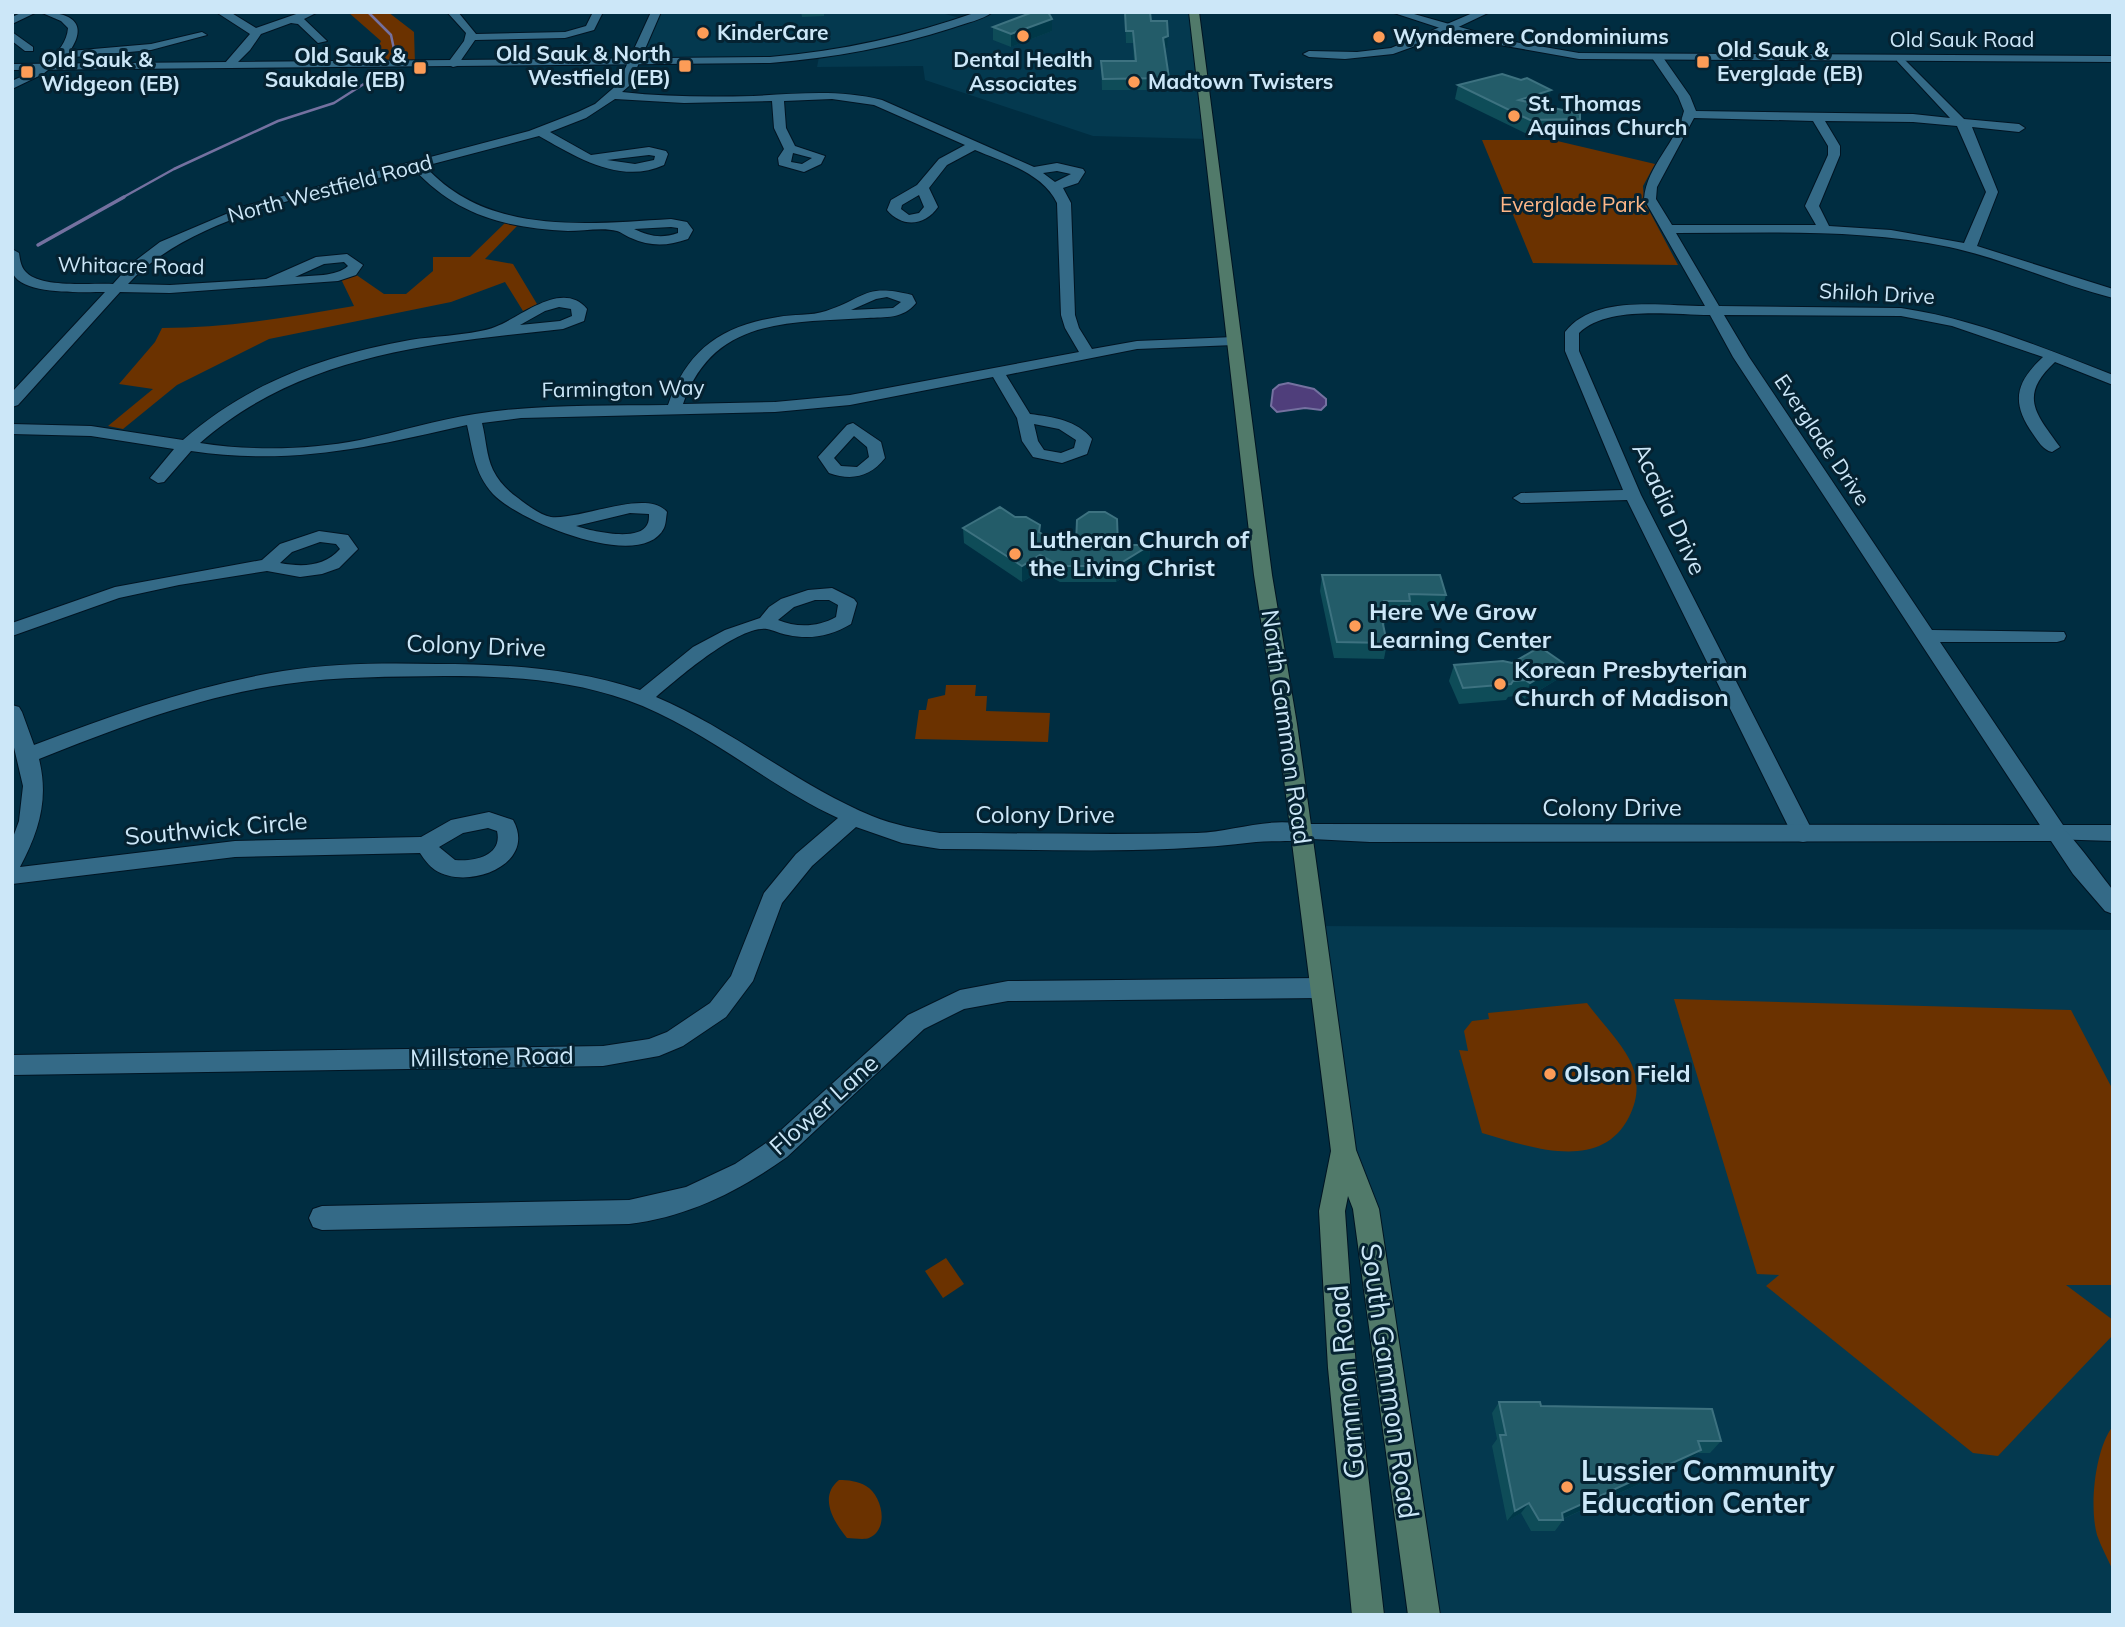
<svg xmlns="http://www.w3.org/2000/svg" width="2125" height="1627" font-family="Mulish,sans-serif">
  <rect width="100%" height="100%" fill="#002d41"/>
  <g fill="#04394f">
    <polygon points="656,12 938,12 967,20 988,12 1194,12 1208,139 1093,136 925,80 923,66 817,67 819,57 634,62"/>
    <polygon points="1314,926 2113,930 2113,1615 1424,1615"/>
  </g>
  <g fill="#6b3200">
    <polygon points="348,12 388,12 414,32 415,64 370,64 381,41"/>
    <polygon points="1482,140 1553,140 1655,164 1643,186 1644,201 1678,265 1533,263"/>
    <path d="M506,222l12,3 -33,34 28,5 24,40 -14,7 -18,-29 -54,20 -182,37 -92,46 -54,44 -15,-3 45,-37 -34,-5 36,-42 7,-14c65,0 128,-11 192,-22l-13,-27 14,-5 29,20h22l27,-23v-14h37z"/>
    <polygon points="946,685 976,685 975,696 987,696 986,711 1050,713 1048,742 915,739 919,710 926,710 928,699 945,695"/>
    <polygon points="1674,999 2071,1010 2113,1090 2113,1285 2066,1285 2113,1320 2113,1335 1998,1456 1973,1453 1766,1286 1779,1275 1757,1274"/>
    <path d="M1587,1003c13,18 37,42 45,62 7,18 6,34 -3,52 -29,57 -101,29 -147,16l-23,-83 9,1 -4,-20 8,-10 17,-2 -1,-6z"/>
    <polygon points="946,1258 964,1284 943,1298 925,1271"/>
    <path d="M2113,1426v145c-5,-12 -12,-24 -16,-36 -8,-29 -2,-86 16,-109z"/>
    <path d="M839,1480c9,0 19,1 27,6 16,9 24,43 3,52 -6,2 -15,0 -22,0 -13,-16 -29,-41 -8,-58z"/>
  </g>
  <polygon fill="#4f3e7b" stroke="#7471a0" stroke-width="2" points="1288,383 1314,389 1326,399 1326,405 1321,410 1305,408 1277,412 1271,406 1273,390 1279,385"/>
  <g fill="none" stroke-linecap="round" stroke-linejoin="round">
    <g stroke="#7471a0" stroke-width="2.5">
      <polyline points="368,12 391,35 395,54"/>
      <polyline points="120,199 174,169 278,121 334,103 381,73"/>
    </g>
    <polyline stroke="#7471a0" stroke-width="3.5" points="38,245 124,197"/>
    <g stroke="#001422" stroke-width="2">
      <g id="minor">
        <polygon points="23,12 37,12 12,24 12,17"/>
        <path d="M40,12c28,0 50,9 30,39l81,-7 51,-12 5,3 -56,15 -88,8 -20,16 -31,15v-8c22,-10 54,-26 56,-53l-7,-7z"/>
        <polygon points="216,12 230,12 256,28 302,12 318,12 304,19 327,41 318,43 298,24 291,23 261,34 250,50 233,67 225,67 225,63 250,34"/>
        <polygon points="447,12 458,12 476,34 565,32 586,26 593,12 603,12 594,30 565,38 475,40 457,66 453,67 447,64 464,41 466,33"/>
        <path d="M651,12h10l-32,74 -7,6c44,5 87,5 131,4 44,-2 85,-7 129,4l152,67 23,-4 26,6 2,3 -7,11 -15,5 8,15 4,112 4,13 13,21 45,-8 97,-4 7,4 -7,4 -97,4 -131,26 24,39c23,3 47,6 62,25l-5,15 -25,9 -29,-6 -11,-16 -5,-23 -24,-41 -143,28 -75,7 -254,6 -39,5c4,15 4,32 11,47 6,12 15,21 25,28 9,7 22,17 33,19 30,3 96,-29 116,-5 -1,5 -1,12 -3,16 -22,45 -146,-7 -171,-34 -19,-21 -20,-43 -26,-69 -96,22 -177,41 -276,26l-27,31 -6,1 -8,-5 24,-29 -83,-13 -79,-2v-10l79,2 92,14c66,-58 143,-85 227,-100 24,-4 65,-5 85,-13 25,-9 67,-48 92,-18l-3,12 -21,8c-129,14 -262,25 -363,114 51,8 108,7 160,-3 38,-8 76,-20 115,-26 63,-10 129,-8 193,-9 19,-55 53,-79 110,-88 15,-3 33,-1 48,-6 40,-13 38,-28 86,-16l4,8c-13,16 -30,14 -49,15 -78,5 -154,-1 -184,86l92,-2 75,-7 229,-43 -14,-24 -4,-13 -4,-112c-14,-30 -54,-41 -82,-53l-28,15 -18,23 9,19c-13,19 -36,21 -51,3l4,-10 26,-15 22,-26 26,-14 -91,-40 -42,-6 -48,2 2,27 9,18 30,10 -4,8 -17,8 -25,-7 -1,-7 6,-9 -10,-21 -2,-27 -88,2 -69,-4 -29,19 -36,14 41,23 58,-8 17,4 2,3 -4,11c-43,20 -88,-8 -125,-29l-114,30c62,70 162,58 246,53l16,3 6,8 -5,9c-20,7 -37,8 -57,-1 -5,-2 -10,-6 -14,-7 -14,-4 -34,0 -49,0 -61,-3 -111,-15 -154,-62 -90,24 -222,45 -286,115l42,1 96,-6 50,-22 31,-3 16,11 -7,10 -18,6 -168,12 -50,-1 -102,113 -6,2v-15l93,-100c-20,0 -87,4 -93,-21 -1,-6 0,-15 0,-22l7,4c1,7 2,15 8,20 15,15 65,10 86,11l18,-20 29,-22 85,-36 284,-75 49,-19 17,-8 23,-20zM793,153l19,5 -10,6 -11,-2zM649,155l6,1 -1,4 -19,4 -28,-4zM1057,171l14,3 -16,8 -12,-9zM919,195l5,12 -5,6 -10,2 -8,-6 1,-4zM671,227l7,1v5c-17,6 -29,3 -44,-4zM344,262l4,4c-12,11 -36,9 -53,11l29,-13zM887,297l14,5 -8,6 -42,2 25,-11zM559,307l12,2 1,7 -12,5 -40,4 25,-14zM1034,424l25,5 17,11 -2,8 -13,5 -17,-3 -6,-9zM630,513l19,1c0,4 0,8 -2,11 -9,17 -56,6 -71,1z"/>
        <polygon points="1475,12 1490,12 1429,41 1393,54 1345,59 1309,57 1303,54 1309,51 1357,52 1391,48"/>
        <polygon points="12,32 33,47 33,51 25,51 12,41"/>
        <path d="M1658,55l4,1 28,40 6,15 217,3 37,4 -53,-57v-4l4,-1 63,63 55,5 6,4 -6,4 -47,-5 26,65 -21,54 136,43v9c-56,-14 -108,-39 -164,-51 -90,-19 -182,-14 -273,-14l43,73 182,2c74,11 142,40 212,67v10l-58,-23c-37,34 -19,52 5,85l-8,5c-9,-2 -14,-11 -19,-18 -22,-31 -18,-51 10,-77l-91,-31 -51,-10 -177,-1 25,42 183,273 132,2 2,4 -2,4 -7,2h-117l123,183h50v16l-64,-2 -316,-482 -23,-42c-38,0 -102,-10 -131,18v18l62,144 173,339 -3,6 -8,2 -8,-2 -3,-6 -165,-334 -106,3 -8,-5 8,-5 102,-3 -58,-139v-19c29,-38 97,-26 140,-26l-61,-107c3,-34 32,-55 40,-88l-6,-15 -26,-38zM1694,118l119,3 15,25v9l-23,51 11,19h-144l-16,-26 1,-12zM1825,121l88,1 44,4 29,66 -22,51 -73,-13 -62,-4 -10,-20 21,-51v-9z"/>
        <path d="M853,423l28,19 4,16c-15,19 -33,23 -56,15l-11,-16 29,-32zM854,436l13,11 2,10 -12,10 -16,-1 -7,-8z"/>
        <path d="M319,531l29,4 10,14 -19,19 -17,6 -22,3 -33,-6 -88,14 -60,13 -107,38v-13l103,-36 147,-27 18,-16zM320,542l16,2 4,5c-16,18 -38,18 -60,14l12,-11z"/>
        <path d="M832,588l22,11 3,4 -6,21c-20,12 -41,16 -63,11 -7,-1 -15,-5 -21,-6 -28,-4 -90,50 -111,68 76,32 141,88 216,119 22,9 45,13 68,17 86,0 172,2 257,0 36,-1 76,-18 112,-7l3,6 -3,6c-16,5 -36,2 -53,4 -105,13 -211,7 -316,7l-38,-6 -46,-16 -44,39 -30,37 -29,78 -27,36 -43,29 -24,10 -56,10 -591,9v-20l591,-9 46,-7 18,-7 43,-29 21,-27 33,-83 32,-39 42,-36c-73,-34 -135,-91 -211,-118 -59,-21 -121,-24 -183,-24 -53,1 -105,0 -158,8 -86,12 -167,43 -247,75 10,40 0,72 -19,108l215,-26 186,-4 30,-17 38,-8 24,8c25,45 -46,71 -78,50 -6,-4 -11,-11 -15,-17l-185,4 -223,27v-44l7,-19 4,-35 -11,-47v-34l7,2 3,5 12,33c81,-31 163,-60 249,-74 51,-8 102,-8 153,-7 70,0 136,4 204,26l53,-43 32,-17 35,-12 9,-11 12,-8 27,-9zM815,600h14l9,5 -2,12c-18,10 -39,11 -58,3l16,-13zM488,828l9,3c6,25 -23,31 -42,29l-16,-13 24,-14z"/>
        <path d="M1321,978l8,3 4,7 -4,7 -8,3 -313,3 -44,8 -40,20 -137,128c-48,34 -99,60 -158,67l-307,6 -9,-3 -4,-9 4,-9 9,-3 307,-6 57,-13 49,-23 34,-23 139,-126 52,-25 48,-9z"/>
      </g>
    </g>
    <g stroke="#001422" stroke-width="2">
      <g id="tertiary">
        <path d="M977,12h16c-11,8 -27,11 -41,16 -59,19 -119,30 -182,35l-758,7v-6l758,-7c72,-6 139,-21 207,-45z"/>
        <polygon points="1391,12 1407,12 1509,41 1579,53 2113,56 2113,62 1579,59 1483,42"/>
        <path d="M1301,824l756,1c11,3 45,52 56,65v24l-8,-3 -32,-37 -22,-33 -681,1 -77,-4 -3,-6 3,-6z"/>
      </g>
    </g>
    <g stroke="#001422" stroke-width="2">
      <polygon id="secondary" points="1189,12 1199,12 1272,575 1297,724 1356,1150 1379,1209 1440,1615 1408,1615 1353,1209 1348,1196 1345,1211 1356,1368 1384,1615 1352,1615 1328,1368 1319,1211 1331,1151 1277,724 1254,575"/>
    </g>
    <use href="#minor" fill="#346a87" fill-rule="evenodd"/>
    <use href="#tertiary" fill="#346a87" fill-rule="evenodd"/>
    <use href="#secondary" fill="#517a6a" fill-rule="evenodd"/>
  </g>
  <g fill="#0e4c58">
    <polygon points="801,12 824,12 824,16 802,17"/>
    <polygon points="1125,12 1150,12 1151,21 1167,48 1165,49 1169,78 1168,90 1102,90 1101,61 1134,61 1133,43 1126,43"/>
    <polygon points="1052,19 1052,31 1011,47 993,40 993,27"/>
    <polygon points="1458,85 1548,104 1543,105 1580,119 1576,132 1527,134 1455,99"/>
    <polygon points="1015,517 1058,544 1150,545 1149,561 1116,582 1060,582 1040,571 1022,582 964,543 963,528"/>
    <polygon points="1322,575 1446,595 1442,610 1408,610 1407,617 1386,617 1384,627 1387,643 1384,659 1334,658 1320,591"/>
    <polygon points="1454,665 1558,679 1525,699 1520,695 1508,697 1506,700 1459,704 1449,681"/>
    <polygon points="1499,1402 1541,1406 1721,1441 1710,1453 1698,1453 1690,1461 1563,1519 1563,1520 1555,1531 1531,1531 1521,1513 1507,1521 1492,1446 1497,1439 1492,1413"/>
  </g>
  <g fill="#003848">
    <polygon points="1052,19 1052,31 1011,47 1011,34"/>
    <polygon points="1168,36 1167,48 1163,50 1163,38"/>
    <polygon points="1551,90 1548,104 1516,113 1519,100"/>
    <polygon points="1150,545 1149,561 1116,582 1116,566"/>
    <polygon points="1040,555 1040,571 1022,582 1022,566"/>
    <polygon points="1563,663 1558,679 1525,699 1530,683"/>
    <polygon points="1701,1450 1690,1461 1560,1520 1562,1513"/>
    <polygon points="1529,1503 1521,1513 1507,1521 1515,1511"/>
  </g>
  <g fill="#235c69" stroke="#3d7280" stroke-width="2">
    <polygon points="1033,12 1048,12 1052,19 1011,34 993,27"/>
    <polygon points="1125,12 1150,12 1151,21 1167,21 1168,36 1163,38 1169,78 1103,79 1101,61 1136,61 1133,31 1126,31"/>
    <polygon points="1502,74 1521,80 1527,78 1551,90 1519,100 1580,114 1580,119 1530,120 1458,85"/>
    <polygon points="1000,507 1015,517 1026,517 1040,525 1039,532 1058,544 1076,544 1077,520 1089,512 1105,512 1117,519 1118,545 1150,545 1116,566 1060,566 1040,555 1022,566 963,528"/>
    <polygon points="1322,575 1440,575 1446,595 1409,594 1410,601 1384,601 1386,615 1381,615 1387,643 1337,642"/>
    <polygon points="1540,647 1563,663 1530,683 1525,680 1513,681 1511,684 1463,688 1454,665 1503,661 1512,663"/>
    <polygon points="1499,1402 1540,1402 1541,1406 1712,1409 1721,1441 1698,1441 1701,1450 1562,1513 1563,1520 1539,1520 1529,1503 1515,1511 1500,1435 1506,1435"/>
  </g>
  <g fill="#fd9c57" stroke="#052231" stroke-width="2.5">
    <circle cx="703" cy="33" r="7"/>
    <circle cx="1023" cy="36" r="7"/>
    <circle cx="1379" cy="37" r="7"/>
    <rect x="1696" y="55" width="14" height="14" rx="3.5"/>
    <rect x="678" y="59" width="14" height="14" rx="3.5"/>
    <rect x="413" y="61" width="14" height="14" rx="3.5"/>
    <rect x="20" y="65" width="14" height="14" rx="3.5"/>
    <circle cx="1134" cy="82" r="7"/>
    <circle cx="1514" cy="116" r="7"/>
    <circle cx="1015" cy="554" r="7"/>
    <circle cx="1355" cy="626" r="7"/>
    <circle cx="1500" cy="684" r="7"/>
    <circle cx="1550" cy="1074" r="7"/>
    <circle cx="1567" cy="1487" r="7"/>
  </g>
  <g text-anchor="middle" stroke-width="6" stroke-linejoin="round" paint-order="stroke">
    <g font-size="21" font-weight="bold" fill="#cce7f8" stroke="#052231" text-anchor="start">
      <text x="717" y="40">KinderCare</text>
      <text x="1393" y="44">Wyndemere Condominiums</text>
      <text x="1717" y="57">Old Sauk &amp;<tspan x="1717" dy="24">Everglade (EB)</tspan></text>
      <text x="671" y="61" text-anchor="end">Old Sauk &amp; North<tspan x="671" dy="24">Westfield (EB)</tspan></text>
      <text x="406" y="63" text-anchor="end">Old Sauk &amp;<tspan x="406" dy="24">Saukdale (EB)</tspan></text>
      <text x="41" y="67">Old Sauk &amp;<tspan x="41" dy="24">Widgeon (EB)</tspan></text>
      <text x="1023" y="67" text-anchor="middle">Dental Health<tspan x="1023" dy="24">Associates</tspan></text>
      <text x="1148" y="89">Madtown Twisters</text>
      <text x="1528" y="111">St. Thomas<tspan x="1528" dy="24">Aquinas Church</tspan></text>
    </g>
    <g font-size="21" fill="#cce7f8" stroke="#052231">
      <text x="1962" y="47">Old Sauk Road</text>
      <text transform="translate(330 189) rotate(-15)" y="7">North Westfield Road</text>
      <text transform="translate(131 266) rotate(1)" y="7">Whitacre Road</text>
      <text transform="translate(1877 294) rotate(3)" y="7">Shiloh Drive</text>
      <text transform="translate(623 389) rotate(-1)" y="7">Farmington Way</text>
      <text transform="translate(1822 440) rotate(56)" y="7">Everglade Drive</text>
    </g>
    <g font-size="21" fill="#ffb787" stroke="#052231">
      <text x="1573" y="212">Everglade Park</text>
    </g>
    <g font-size="24" fill="#cce7f8" stroke="#052231">
      <text transform="translate(1669 509) rotate(65)" y="8">Acadia Drive</text>
      <text transform="translate(476 646) rotate(2)" y="8">Colony Drive</text>
      <text transform="translate(1286 727) rotate(82)" y="8">North Gammon Road</text>
      <text x="1612" y="816">Colony Drive</text>
      <text x="1045" y="823">Colony Drive</text>
      <text transform="translate(216 829) rotate(-5)" y="8">Southwick Circle</text>
      <text transform="translate(492 1057) rotate(-1)" y="8">Millstone Road</text>
      <text transform="translate(824 1105) rotate(-42)" y="8">Flower Lane</text>
    </g>
    <g font-size="24" font-weight="bold" fill="#cce7f8" stroke="#052231" text-anchor="start">
      <text x="1029" y="548">Lutheran Church of<tspan x="1029" dy="28">the Living Christ</tspan></text>
      <text x="1369" y="620">Here We Grow<tspan x="1369" dy="28">Learning Center</tspan></text>
      <text x="1514" y="678">Korean Presbyterian<tspan x="1514" dy="28">Church of Madison</tspan></text>
      <text x="1564" y="1082">Olson Field</text>
    </g>
    <g font-size="28" fill="#cce7f8" stroke="#052231">
      <text transform="translate(1390 1381) rotate(82)" y="10">South Gammon Road</text>
      <text transform="translate(1346 1382) rotate(-95)" y="10">Gammon Road</text>
    </g>
    <g font-size="28" font-weight="bold" fill="#cce7f8" stroke="#052231" text-anchor="start">
      <text x="1581" y="1481">Lussier Community<tspan x="1581" dy="32">Education Center</tspan></text>
    </g>
  </g>
  <rect width="2125" height="1627" fill="none" stroke="#cce7f8" stroke-width="28"/>
</svg>
